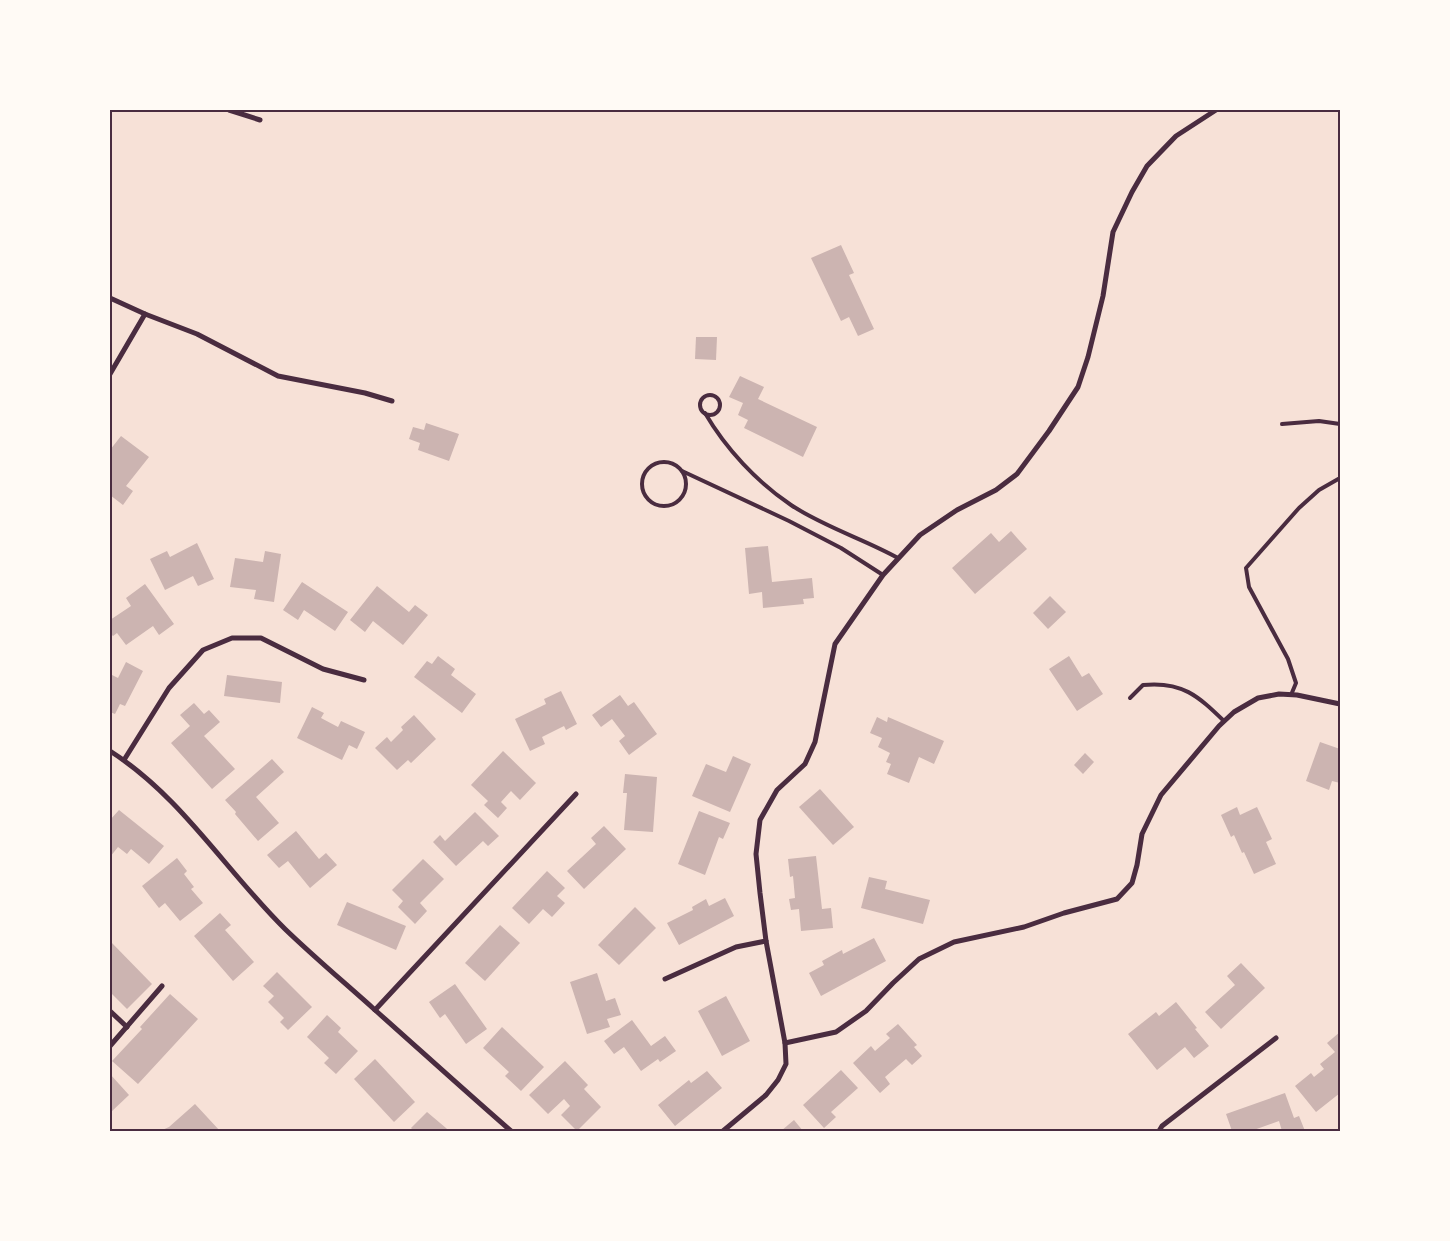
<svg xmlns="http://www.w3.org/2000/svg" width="1450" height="1241" font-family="'Nunito Sans',sans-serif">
  <rect width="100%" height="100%" fill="#f7e1d7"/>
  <g fill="#ccb4b1">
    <polygon points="841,245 854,273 849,275 874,329 858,336 849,317 841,321 811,258"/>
    <polygon points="696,337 717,337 716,360 695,359"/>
    <polygon points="740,376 764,387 758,399 817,427 803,457 744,428 748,420 738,415 743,403 729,397"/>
    <polygon points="426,423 459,434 449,461 418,450 420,443 409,439 413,427 424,430"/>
    <polygon points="121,436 149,457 126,486 133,491 123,505 110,495 110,450"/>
    <polygon points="1011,531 1027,549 975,594 952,568 991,533 999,542"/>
    <polygon points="197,543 214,579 198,586 193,576 165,590 150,559 167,551 170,557"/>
    <polygon points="768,546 772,582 812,578 814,598 803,599 804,604 763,608 762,592 749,594 745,548"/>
    <polygon points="265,551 281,554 274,602 254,599 256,590 230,587 235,558 263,562"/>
    <polygon points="302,582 348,612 335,631 304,610 298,620 283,610"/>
    <polygon points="145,584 174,624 159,635 153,626 126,645 117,633 113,636 110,633 110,620 131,606 126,598"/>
    <polygon points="377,586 409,612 415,605 428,615 403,645 373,621 365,632 350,620"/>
    <polygon points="1050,596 1066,612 1048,629 1033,613"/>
    <polygon points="438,656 455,669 451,675 476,694 462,713 414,677 427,661 432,664"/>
    <polygon points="1069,656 1082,677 1089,673 1103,694 1077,711 1049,669"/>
    <polygon points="126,662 143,671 125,706 120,704 115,714 110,712 110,674 118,678"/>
    <polygon points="227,675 282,682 280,703 224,696"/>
    <polygon points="561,691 577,724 566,730 564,726 542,737 545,744 530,751 515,719 546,704 544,699"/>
    <polygon points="620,695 628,706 634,702 657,734 629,755 619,741 625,736 612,719 601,727 592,715"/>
    <polygon points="194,703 204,714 209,710 220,722 204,736 235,769 212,789 171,743 190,726 180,715"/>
    <polygon points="312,707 324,713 321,718 338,727 341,721 365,732 357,749 349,745 342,760 297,738"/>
    <polygon points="414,715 436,739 411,763 408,760 397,770 375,748 387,737 391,742 403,730 401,727"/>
    <polygon points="877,717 887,722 888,717 944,741 934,764 919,757 909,783 887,774 891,764 886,762 890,753 878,747 882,738 870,733"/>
    <polygon points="1320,742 1340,749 1340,783 1332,781 1329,790 1306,781"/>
    <polygon points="503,751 536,783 520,800 511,791 501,802 507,808 498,818 484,805 488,801 471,785"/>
    <polygon points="1085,753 1094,762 1083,774 1074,765"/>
    <polygon points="733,756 751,764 730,812 692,796 706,764 726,772"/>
    <polygon points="272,759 284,772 256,797 279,823 258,841 235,814 236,812 225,800"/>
    <polygon points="625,774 657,777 653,832 624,830 627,793 623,793"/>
    <polygon points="820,789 854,827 833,845 799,807"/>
    <polygon points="1237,807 1240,815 1257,807 1272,839 1266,842 1276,864 1254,874 1244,852 1242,853 1234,835 1231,837 1221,815"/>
    <polygon points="119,810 164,846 149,864 131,849 127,854 118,847 110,857 110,820"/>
    <polygon points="699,811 730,823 723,839 719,837 705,875 678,864"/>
    <polygon points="475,812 499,836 488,846 483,841 456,866 433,842 440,835 445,841"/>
    <polygon points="604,826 626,849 584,889 567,871 596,844 591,838"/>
    <polygon points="296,831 319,859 326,853 337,865 310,888 288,861 279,868 267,855"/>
    <polygon points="816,856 822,909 831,908 833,928 801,931 799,909 791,910 789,899 795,898 793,876 790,877 788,859"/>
    <polygon points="177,858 187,871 184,874 194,887 191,889 203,903 180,921 165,903 159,908 142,886"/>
    <polygon points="423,859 444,879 420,903 427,911 415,924 398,907 403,901 392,890"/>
    <polygon points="547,871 565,888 557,896 565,903 552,917 543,909 529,924 512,908"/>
    <polygon points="869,877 887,881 885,889 930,900 923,924 861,908"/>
    <polygon points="725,898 734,916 679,945 667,923 693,910 692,907 706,899 709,906"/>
    <polygon points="347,902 406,926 396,950 337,925"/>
    <polygon points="635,907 656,928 619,965 598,945"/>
    <polygon points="220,913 231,925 225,930 254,962 233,981 194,936"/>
    <polygon points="500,925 520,943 485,981 465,963"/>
    <polygon points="874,938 886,961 821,996 809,973 824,965 822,961 842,950 843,954"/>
    <polygon points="110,941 152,984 127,1009 110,992"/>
    <polygon points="1241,963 1265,988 1221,1029 1205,1012 1235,985 1227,976"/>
    <polygon points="277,972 312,1007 288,1030 280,1022 284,1018 268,1002 274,996 263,986"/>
    <polygon points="597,973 606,1001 615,998 621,1015 607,1019 610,1027 587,1034 570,982"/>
    <polygon points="455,984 487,1029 466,1044 445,1014 440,1018 429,1002"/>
    <polygon points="170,994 198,1019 138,1084 112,1061 142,1029 140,1027"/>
    <polygon points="726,996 750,1041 722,1056 698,1011"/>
    <polygon points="1176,1002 1197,1028 1195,1029 1209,1046 1194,1058 1185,1047 1157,1070 1128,1034 1156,1012 1159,1016"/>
    <polygon points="327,1015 341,1028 338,1032 358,1051 336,1074 324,1063 329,1058 307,1037"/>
    <polygon points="632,1020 651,1046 665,1036 676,1051 660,1062 658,1059 641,1071 624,1047 614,1054 604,1041"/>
    <polygon points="898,1024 917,1045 914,1047 922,1056 912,1065 906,1059 885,1077 890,1084 880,1093 853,1063 871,1046 875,1051 890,1038 886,1034"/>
    <polygon points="502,1027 544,1067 521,1091 505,1076 509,1072 483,1048"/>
    <polygon points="1340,1032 1340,1093 1316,1112 1295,1086 1311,1073 1314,1077 1324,1069 1320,1064 1335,1052 1327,1043"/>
    <polygon points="375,1059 415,1102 394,1122 354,1079"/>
    <polygon points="565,1061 588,1085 584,1089 601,1107 577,1131 561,1115 570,1106 564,1099 548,1114 529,1095"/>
    <polygon points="841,1070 858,1088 831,1112 836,1117 824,1128 803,1105"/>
    <polygon points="707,1071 722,1088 675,1126 658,1105 689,1080 691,1083"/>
    <polygon points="110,1074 129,1095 110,1113"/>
    <polygon points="1285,1093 1294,1118 1299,1116 1305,1131 1282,1131 1279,1121 1251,1131 1232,1131 1226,1114"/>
    <polygon points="195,1104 220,1131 160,1131 169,1127"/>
    <polygon points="427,1112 446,1128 449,1131 414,1131 411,1128"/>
    <polygon points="794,1120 803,1131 781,1131"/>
  </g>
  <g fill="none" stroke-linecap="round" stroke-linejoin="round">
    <g stroke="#4a2c40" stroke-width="4">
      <circle cx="710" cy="405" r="10"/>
      <path d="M705,413c21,36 52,69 86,92 33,22 73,34 107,53"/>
      <polyline points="1282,424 1319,421 1340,424"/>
      <circle cx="664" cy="484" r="22"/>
      <polyline points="682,471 789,521 841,548 883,575"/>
      <polyline points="1291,695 1296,683 1288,659 1249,587 1246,568 1299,508 1319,490 1340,478"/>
      <path d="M1130,698l13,-13c39,-4 55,11 81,36"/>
    </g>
    <g stroke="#4a2c40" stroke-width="5">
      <polyline points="229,110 260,120"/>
      <polyline points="110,298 145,314 197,334 278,376 365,393 392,401"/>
      <polyline points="110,374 145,314"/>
      <path d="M110,751c71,45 116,120 175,178 29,28 60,54 90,81 45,40 90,81 136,121"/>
      <polyline points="124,760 169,688 203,650 232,638 261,638 323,669 364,680"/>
      <polyline points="665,979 736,947 766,941"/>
      <polyline points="375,1010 576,794"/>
      <polyline points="110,1011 127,1027"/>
      <polyline points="785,1043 836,1032 866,1011 893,983 919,959 954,942 1024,927 1064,913 1117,899 1132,883 1137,865 1142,834 1161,795 1219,726 1234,712 1258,698 1279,694 1297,695 1340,704"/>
      <polyline points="110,1046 162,986"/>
      <polyline points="723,1131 766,1095 778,1080 786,1064 785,1043 766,941 760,893 756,854 760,820 777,790 805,764 815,742 835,644 883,575 920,535 957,510 996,490 1017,474 1049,431 1078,387 1088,357 1103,296 1113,232 1132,192 1147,166 1176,136 1216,110"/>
      <polyline points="1159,1131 1162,1126 1276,1038"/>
    </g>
  </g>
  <rect width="1450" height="1241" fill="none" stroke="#fffaf5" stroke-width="222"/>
  <rect x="111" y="111" width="1228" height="1019" fill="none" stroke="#4a2c40" stroke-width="2"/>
</svg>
